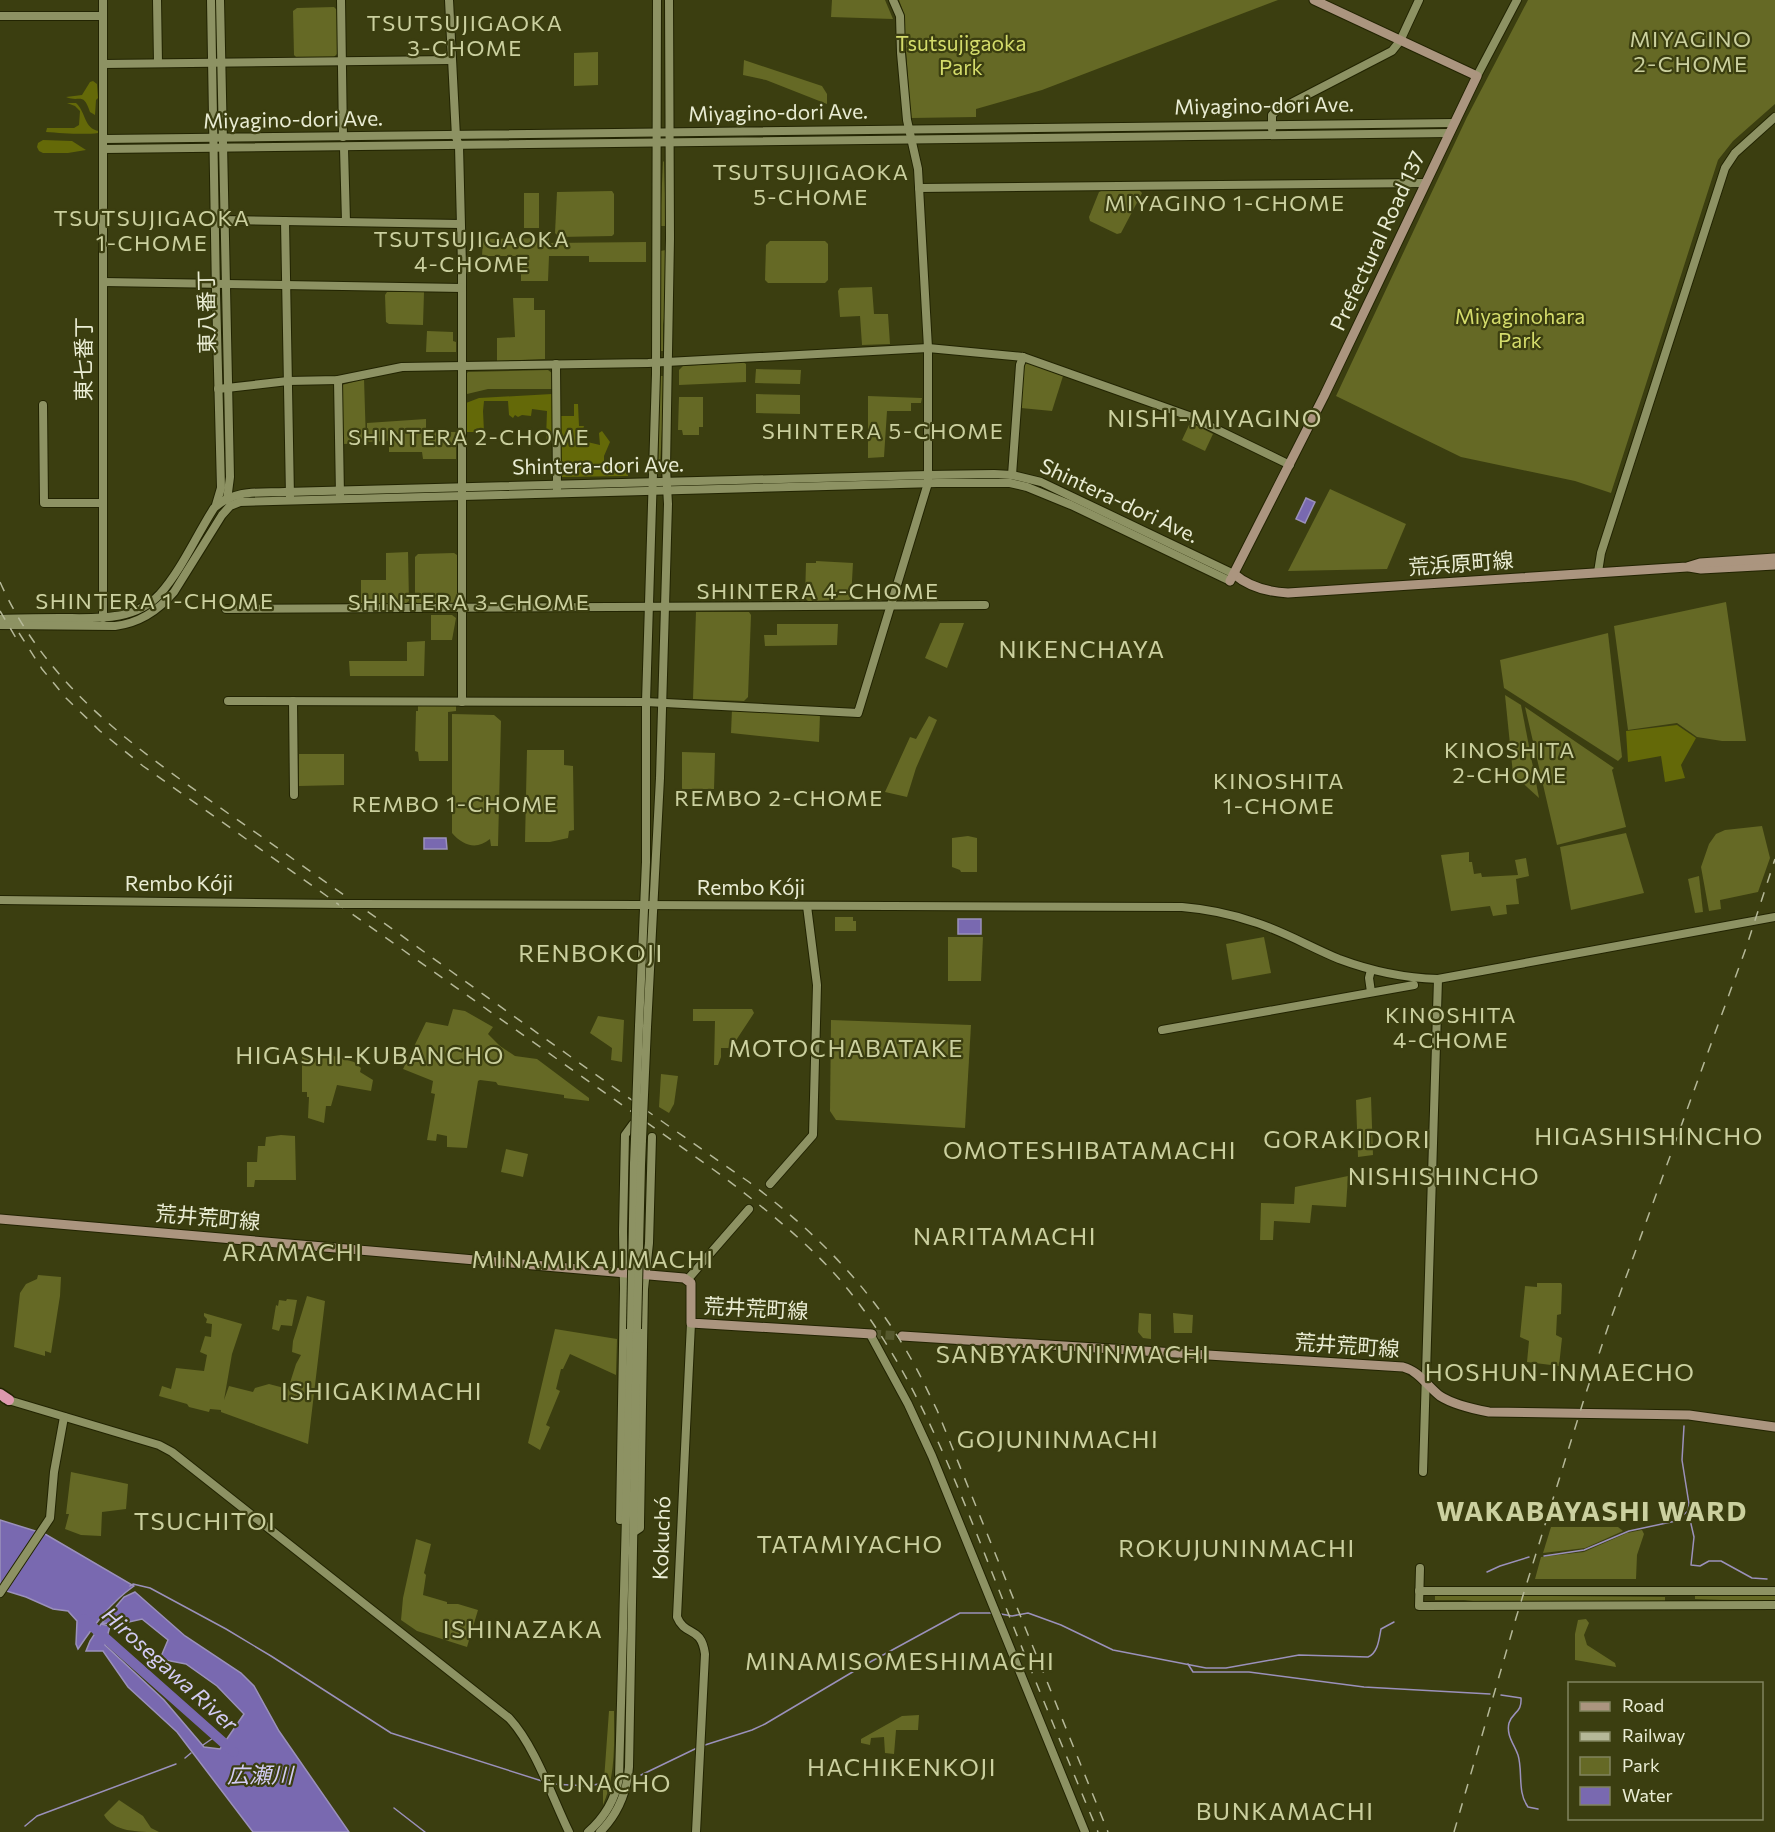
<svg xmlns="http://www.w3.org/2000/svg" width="1775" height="1832" font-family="Commissioner,'Noto Sans JP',sans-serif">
  <rect width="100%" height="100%" fill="#3b3e10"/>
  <g fill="#656925">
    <polygon points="832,0 885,0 893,19 831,17"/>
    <polygon points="899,0 1278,0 1042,90 976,109 976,117 911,118 903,11"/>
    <polygon points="1528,0 1775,0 1775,104 1733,141 1718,160 1611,493 1575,481 1461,457 1336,396 1467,117"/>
    <polygon points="334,7 337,10 337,54 334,57 297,58 294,55 293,11 297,8"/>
    <polygon points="598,52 598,85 574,86 574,53"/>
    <polygon points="744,60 822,86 827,94 827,104 766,80 743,75"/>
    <polygon points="664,161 666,226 660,226 663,162"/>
    <polygon points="1103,190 1139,190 1142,193 1121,233 1117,234 1090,221 1089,217 1099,192"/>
    <polygon points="612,191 614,194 614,234 612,236 559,237 555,233 557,192"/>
    <rect x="524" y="193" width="15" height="35"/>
    <polygon points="549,238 549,243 646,242 646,262 589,262 589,256 549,256 548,281 521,281 521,256 482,256 483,239"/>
    <polygon points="770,241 825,241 828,244 828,280 825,283 768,283 765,280 766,245"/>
    <polygon points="666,250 666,305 663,325 663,351 660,351 660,251"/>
    <polygon points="872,287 874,314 888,314 890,344 862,345 860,316 840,317 838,291 840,288"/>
    <polygon points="387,292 424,292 423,325 389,324 386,322 385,295"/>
    <polygon points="513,298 534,298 534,310 545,310 545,359 497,361 497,338 515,337"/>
    <polygon points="427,331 453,332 453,341 456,342 456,352 426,352"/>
    <polygon points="743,362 746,364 746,382 679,385 679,370 683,366"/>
    <polygon points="1027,363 1063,376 1052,411 1021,408 1024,365"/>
    <polygon points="756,369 801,370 800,384 755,383"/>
    <polygon points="548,370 552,373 552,389 488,389 467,394 466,374 468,372"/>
    <polygon points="660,376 665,376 660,466 658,466"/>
    <polygon points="364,379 366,443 343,444 342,385"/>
    <polygon points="756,394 800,395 800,414 756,413"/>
    <polygon points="868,396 922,398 921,403 911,403 911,411 887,411 884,457 868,458"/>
    <polygon points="679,397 703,397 703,427 699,427 699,435 683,435 682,430 678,430"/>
    <polygon points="426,419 426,432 456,432 456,459 423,459 422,452 389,452 389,441 367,442 367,423"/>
    <polygon points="1193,424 1213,434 1205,451 1182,440 1189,425"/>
    <polygon points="1330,489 1406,524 1387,569 1288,571"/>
    <polygon points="408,552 409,601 406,603 361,603 361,580 386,580 386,553"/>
    <polygon points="454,553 457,555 457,599 453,603 418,604 415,601 415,557 418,554"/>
    <polygon points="816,561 853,563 851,598 849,600 808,601 805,598 806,563 816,563"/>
    <polygon points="1726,602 1746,741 1722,741 1697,737 1677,723 1628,730 1614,626"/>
    <polygon points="696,612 749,612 751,615 748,697 744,701 693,699"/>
    <polygon points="431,615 452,615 456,618 452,640 431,640"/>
    <polygon points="940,623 964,623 947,668 925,658"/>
    <polygon points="777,624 838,624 837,645 765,646 764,635 777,635"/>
    <polygon points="1608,633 1622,757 1618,761 1504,688 1500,660"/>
    <polygon points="425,641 424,676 350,676 349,661 407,661 407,642"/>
    <polygon points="1505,695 1521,705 1539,798 1513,774"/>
    <polygon points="456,705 456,711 448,712 448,761 419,761 418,752 415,751 416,711 418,711 418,706"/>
    <polygon points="1525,707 1614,768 1612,770 1626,827 1557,845"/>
    <polygon points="732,709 820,714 819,742 731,733"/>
    <path d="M452,714l42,1 7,6 -3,125h-7l-1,-7c-13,11 -27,7 -38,-6z"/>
    <polygon points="929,716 937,720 916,768 907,797 885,792 910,737 916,739"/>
    <polygon points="527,750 564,750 564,765 573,766 574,830 569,831 568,838 550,842 525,842"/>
    <polygon points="682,752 715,753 714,789 682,789"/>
    <polygon points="344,754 344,785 299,786 299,754"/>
    <polygon points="1762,826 1770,858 1758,892 1720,900 1721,909 1709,911 1701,867 1709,844 1716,834 1725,830"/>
    <polygon points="1626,833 1644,893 1571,910 1560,847"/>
    <polygon points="968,836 977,838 977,872 961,872 960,870 952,867 952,838"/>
    <polygon points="1469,852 1469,862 1472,862 1474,874 1481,873 1482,877 1518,875 1515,860 1526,858 1529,876 1516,879 1519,904 1506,905 1507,914 1493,916 1490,906 1451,911 1441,855"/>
    <polygon points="1699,876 1703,912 1695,913 1688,879"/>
    <polygon points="835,917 853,917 853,921 856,921 856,931 835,931"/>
    <polygon points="948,937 983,937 981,981 948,981"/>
    <polygon points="1264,937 1271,973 1232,980 1226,944"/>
    <polygon points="453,1009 465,1011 493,1027 488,1034 500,1046 515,1056 537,1059 589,1098 589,1101 564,1098 564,1095 498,1085 496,1082 480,1080 478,1081 467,1148 447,1147 447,1136 437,1134 436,1141 427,1140 435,1094 431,1093 433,1081 403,1069 426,1022 448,1026"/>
    <polygon points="693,1009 752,1009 754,1013 731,1048 721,1048 721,1057 718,1065 714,1065 715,1021 693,1021"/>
    <polygon points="598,1016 624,1020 622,1062 611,1060 612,1048 590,1033"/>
    <polygon points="831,1020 971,1025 965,1128 836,1120 830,1111"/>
    <polygon points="324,1053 354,1062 361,1068 360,1072 373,1080 371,1091 337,1085 331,1106 326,1106 324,1123 308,1118 309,1097 307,1097 307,1092 302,1092 302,1056 319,1059"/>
    <polygon points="661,1074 678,1076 674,1104 669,1113 659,1107"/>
    <polygon points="1371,1097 1373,1155 1358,1157 1356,1100"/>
    <polygon points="281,1135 295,1136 296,1180 255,1180 254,1187 247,1187 247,1162 257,1162 258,1146 265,1146 266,1137"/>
    <polygon points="506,1149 528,1154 523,1177 501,1172"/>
    <polygon points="1348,1176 1346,1207 1312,1205 1310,1223 1274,1221 1273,1240 1260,1240 1261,1203 1294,1204 1295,1187"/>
    <polygon points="38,1275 61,1277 60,1296 51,1353 45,1351 45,1356 14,1347 20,1293 26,1284 37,1279"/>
    <polygon points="1537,1283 1561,1283 1562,1285 1561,1314 1557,1315 1556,1335 1562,1338 1559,1366 1527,1362 1529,1341 1520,1337 1525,1286 1537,1287"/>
    <polygon points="307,1296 325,1301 308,1444 221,1412 221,1410 210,1409 209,1412 189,1407 187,1404 159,1396 162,1386 171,1389 176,1368 204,1371 207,1355 200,1352 205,1336 211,1337 212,1324 206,1323 207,1319 204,1316 204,1313 242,1324 232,1354 224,1400 229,1386 253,1392 255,1388 269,1384 288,1389 296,1364 301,1355 292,1352 293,1341"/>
    <polygon points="287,1299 297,1300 292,1326 281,1325 279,1331 272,1329 276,1305 278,1306 279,1300 286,1301"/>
    <polygon points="1139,1313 1151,1314 1151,1339 1143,1338 1138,1332"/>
    <polygon points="1173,1313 1193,1315 1192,1333 1174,1333"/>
    <polygon points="555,1329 617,1339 616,1375 570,1354 563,1369 561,1369 556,1389 560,1391 546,1425 550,1427 540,1450 528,1443"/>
    <polygon points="71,1472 128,1484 126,1509 102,1512 101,1536 81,1535 65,1529 69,1514 66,1514"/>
    <polygon points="1551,1527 1618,1527 1623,1531 1585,1548 1543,1553"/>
    <polygon points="1642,1530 1644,1534 1637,1555 1636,1579 1535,1579 1541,1557 1584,1552 1627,1533"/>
    <polygon points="416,1539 431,1544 424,1573 426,1575 423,1595 447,1602 447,1604 458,1604 478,1610 467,1647 417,1631 401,1620 403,1598"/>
    <polygon points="1695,1594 1775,1595 1775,1602 1695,1599"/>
    <polygon points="1435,1595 1665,1597 1665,1602 1491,1603 1464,1600 1435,1600"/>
    <polygon points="1586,1619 1589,1623 1584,1635 1587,1645 1615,1663 1616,1667 1575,1660 1575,1634 1578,1620"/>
    <path d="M609,1711h5c0,33 2,64 -11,94v-17l5,-1v-8l-4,1z"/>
    <polygon points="919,1715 918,1730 896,1730 894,1754 885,1753 884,1737 871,1738 870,1745 861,1743 861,1739 902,1716"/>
    <path d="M119,1800l24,16 8,12 8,4c-21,0 -46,0 -55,-17z"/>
  </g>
  <g fill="#646908">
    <path d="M93,81l4,3 1,14 -2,2 -1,15 -5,-3c-7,-21 -10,-9 -24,-15l16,-2 8,-13z"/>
    <path d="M67,103h9c10,9 8,26 23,28l-1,2c-14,2 -37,0 -52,-1l1,-4h27l5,-3 1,-14 -5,-5z"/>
    <polygon points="43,140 72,141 86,150 68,153 43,153 39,151 37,147 38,143"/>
    <polygon points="552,394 553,439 546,439 547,411 532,409 531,416 522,415 518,417 515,415 513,418 509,415 508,401 484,401 483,411 484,432 467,432 466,403 479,398"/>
    <polygon points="574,404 578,404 579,426 584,426 582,433 578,433 579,440 600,445 599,433 602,431 610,442 604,456 604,463 628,464 628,476 561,477 560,471 564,469 564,464 560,461 560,416 574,416"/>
    <polygon points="1677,725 1696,738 1681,765 1685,778 1665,782 1661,756 1628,762 1626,731"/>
  </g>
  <g fill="#7969b0" stroke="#9b91bb" stroke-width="1.5">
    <polygon points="1306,498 1315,502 1305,523 1296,519"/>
    <polygon points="424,838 446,838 447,849 424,849"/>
    <rect x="958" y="919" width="23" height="15"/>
    <path d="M0,1520l45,14 89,52c-24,17 -39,38 -56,63l-2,-5 1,-23 -9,-10 -15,-2 -27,-12 -26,-8z"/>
    <polygon points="135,1592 185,1636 241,1673 254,1686 279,1731 349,1832 253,1832 177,1732 128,1687 103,1651 86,1651 90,1641 101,1624 110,1626 105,1645 164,1700 204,1747 220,1749 244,1714 217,1686 186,1664 160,1659 168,1640 142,1619 120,1624 102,1623 124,1597"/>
  </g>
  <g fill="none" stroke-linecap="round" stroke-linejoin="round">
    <g stroke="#9b91bb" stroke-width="1.5">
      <polyline points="1684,1426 1682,1460 1689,1504 1688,1511 1694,1537 1691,1565 1700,1566 1709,1561 1721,1561 1752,1578 1767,1579"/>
      <polyline points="1544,1556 1584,1550 1629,1531 1676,1521 1688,1511"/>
      <polyline points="1487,1572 1500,1566 1529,1557"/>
      <polyline points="130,1586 133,1584 150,1588 226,1629 271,1656 391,1733 542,1781"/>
      <path d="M1001,1614l11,2 16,-3 33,12 52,25 93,18h20l73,-13 69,2c10,-4 11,-18 13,-28l13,-7"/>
      <polyline points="1188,1664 1193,1672 1249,1672 1364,1687 1490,1694"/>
      <path d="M1501,1695l20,3c1,15 -8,13 -12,25 -3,12 5,21 9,32 5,16 -1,37 10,52l10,2"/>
      <polyline points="203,1745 216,1736"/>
      <polyline points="705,1745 752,1730 765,1724 861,1667 960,1613 994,1613"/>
      <polyline points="185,1758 191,1753"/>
      <polyline points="641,1775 697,1748"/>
      <polyline points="552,1784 589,1786 608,1782"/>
      <polyline points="394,1808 425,1832"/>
      <polyline points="25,1826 37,1816 176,1764"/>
    </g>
    <polyline stroke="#7969b0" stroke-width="10" points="84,1619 234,1752"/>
    <polyline stroke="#55582d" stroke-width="9" stroke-dasharray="9 4.5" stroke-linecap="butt" points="872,1334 902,1336"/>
    <g stroke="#222402" stroke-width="10">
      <g id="tertiary">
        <polyline points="157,0 158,63"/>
        <polyline points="211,0 216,293 221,488 216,505"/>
        <polyline points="220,0 230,477 227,500"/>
        <polyline points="341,0 343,137"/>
        <polyline points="449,0 456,137 459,146 462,266 462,702"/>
        <polyline points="0,16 103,16"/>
        <polyline points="103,64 452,60"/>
        <polyline points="1477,76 1517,0"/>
        <polyline points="1272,129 1272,115 1276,111 1392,51 1400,41 1419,0"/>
        <polyline points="104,139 1454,123"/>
        <polyline points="344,148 346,222"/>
        <polyline points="104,149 1449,133"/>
        <polyline points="919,188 1425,183"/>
        <polyline points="221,220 460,224"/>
        <polyline points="285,221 290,497"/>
        <polyline points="103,282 462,288"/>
        <polyline points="556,364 557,490"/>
        <polyline points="338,380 340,496"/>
        <polyline points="218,389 288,381 338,380 402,367 648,363 928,348 1023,357 1189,416 1290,465"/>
        <polyline points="43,405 44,503 102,503"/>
        <polyline points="1012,475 1020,365 1023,357"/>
        <polyline points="1598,572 1601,553 1725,168 1735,153 1775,117"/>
        <polyline points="226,609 985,605"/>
        <polyline points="103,618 103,0"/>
        <path d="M0,619c20,-1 40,-1 60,-1 35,0 74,4 100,-24 22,-25 36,-58 54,-86 21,-19 44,-15 71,-16l643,-17 66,-1 18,1 29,7 193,92"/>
        <path d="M0,625l115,1c25,-3 43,-15 59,-34l48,-77 8,-9 10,-4 697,-19h73l17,4 44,18 159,76"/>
        <polyline points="228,701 646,702 858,713 928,483 928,348 918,169 907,120 901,53 900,16 893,0"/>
        <polyline points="293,701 294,795"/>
        <polyline points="0,900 343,904"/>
        <path d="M361,904l821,3c24,2 49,7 72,15 29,9 56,25 85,37 32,12 64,19 99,20l337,-62"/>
        <polyline points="1371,992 1369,978 1371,970"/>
        <polyline points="639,1026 646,862 646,702 656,374 657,0"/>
        <polyline points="647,1027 660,778 668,504 666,468 670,238 669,0"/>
        <polyline points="1162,1030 1414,985"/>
        <polyline points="634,1164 635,1139"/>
        <polyline points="641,1165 642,1140"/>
        <polyline points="770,1184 813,1135 817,985 807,906"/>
        <polyline points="688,1279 749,1209"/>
        <path d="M691,1323l-14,294c8,20 24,8 28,37l-9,178"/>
        <polyline points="870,1334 908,1404 932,1456 1085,1832"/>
        <path d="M5,1399l154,46 13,7 337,266c26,28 43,79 60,114"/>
        <polyline points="1423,1472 1438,979"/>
        <polyline points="620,1520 624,1288 623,1232 625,1135 633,1124"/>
        <polyline points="634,1532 640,1528 640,1523 644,1289 649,1243 652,1137"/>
        <polyline points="1420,1568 1419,1606 1775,1605"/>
        <polyline points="1419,1591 1775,1591"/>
        <polyline points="0,1593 50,1518 54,1472 64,1417"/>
        <path d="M588,1832c16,-14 27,-32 31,-54l12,-449"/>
        <path d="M600,1832c18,-18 27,-40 29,-65l8,-438"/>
      </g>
    </g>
    <g stroke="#222402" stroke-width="11">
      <g id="secondary">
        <polyline points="1689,567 1701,569 1775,565"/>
        <path d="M1234,574c15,13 35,18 54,19l399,-26 13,-4 75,-5"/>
        <polyline points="1230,581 1324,396 1477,76 1314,0"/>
        <polyline points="0,1219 684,1278 691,1283 691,1323 872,1334"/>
        <path d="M902,1336l501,31c16,4 24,19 37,29 14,9 33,13 49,16l200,3 86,12"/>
      </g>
    </g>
    <g stroke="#222402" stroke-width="13">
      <polyline id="trunk" points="0,1394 9,1400"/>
    </g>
    <use href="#tertiary" stroke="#8d9263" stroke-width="8"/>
    <use href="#secondary" stroke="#ab957f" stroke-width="9"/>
    <use href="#trunk" stroke="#dd99ae" stroke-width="10"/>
    <g stroke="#b5b898" stroke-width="1.5" stroke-dasharray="10 10" stroke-linecap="butt">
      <path d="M0,582c48,107 137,167 229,232 52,36 103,73 155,109 121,87 242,174 365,259 64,48 121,104 161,175 10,17 18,35 27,53l171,422"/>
      <polyline points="0,611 19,643"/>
      <path d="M19,633l23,36 24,29 34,33 43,35 578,409c48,37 96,74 133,122 65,85 102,185 141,283 33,84 68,168 103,252"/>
      <polyline points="1454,1832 1516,1618 1585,1396 1610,1321 1746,948 1775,859"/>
    </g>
    <g stroke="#222402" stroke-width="10" stroke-linecap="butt">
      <g id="tertiary-bridge">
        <polyline points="343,904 361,904"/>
        <polyline points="635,1139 639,1026"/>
        <polyline points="642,1140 647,1027"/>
        <polyline points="631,1329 634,1164"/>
        <polyline points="637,1329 641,1165"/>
      </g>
    </g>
    <use href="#tertiary-bridge" stroke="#8d9263" stroke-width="8"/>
  </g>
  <g text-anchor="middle" stroke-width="4.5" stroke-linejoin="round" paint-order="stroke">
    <g font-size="21" fill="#d4dc6b" stroke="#3b3e10">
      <text x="961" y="51">Tsutsujigaoka<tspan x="961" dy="24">Park</tspan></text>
      <text x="1520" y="324">Miyaginohara<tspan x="1520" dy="24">Park</tspan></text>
    </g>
    <g font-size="21" fill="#eaedd4" stroke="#3b3e10">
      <text transform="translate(1264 106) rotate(-1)" y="7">Miyagino-dori Ave.</text>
      <text transform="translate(778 113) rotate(-1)" y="7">Miyagino-dori Ave.</text>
      <text transform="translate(293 120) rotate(-1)" y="7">Miyagino-dori Ave.</text>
      <text transform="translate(1378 241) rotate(-65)" y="7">Prefectural Road 137</text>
      <text transform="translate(207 312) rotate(-91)" y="7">東八番丁</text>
      <text transform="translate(84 359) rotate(-90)" y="7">東七番丁</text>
      <text transform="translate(598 466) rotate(-1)" y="7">Shintera-dori Ave.</text>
      <text transform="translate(1119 501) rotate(25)" y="7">Shintera-dori Ave.</text>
      <text transform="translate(1461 564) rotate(-4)" y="7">荒浜原町線</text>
      <text x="179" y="891">Rembo Kóji</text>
      <text x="751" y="895">Rembo Kóji</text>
      <text transform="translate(208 1218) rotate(5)" y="7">荒井荒町線</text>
      <text transform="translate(756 1309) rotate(3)" y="7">荒井荒町線</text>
      <text transform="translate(1347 1346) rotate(4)" y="7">荒井荒町線</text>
      <text transform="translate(662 1538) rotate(-88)" y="7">Kokuchó</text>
    </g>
    <g font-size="22" letter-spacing="1.5" fill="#cbd09f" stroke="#3b3e10">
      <text x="465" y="31">TSUTSUJIGAOKA<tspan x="465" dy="25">3-CHOME</tspan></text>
      <text x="1691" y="47">MIYAGINO<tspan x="1691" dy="25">2-CHOME</tspan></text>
      <text x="811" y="180">TSUTSUJIGAOKA<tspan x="811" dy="25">5-CHOME</tspan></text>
      <text x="1225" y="211">MIYAGINO 1-CHOME</text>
      <text x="152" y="226">TSUTSUJIGAOKA<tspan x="152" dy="25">1-CHOME</tspan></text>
      <text x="472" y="247">TSUTSUJIGAOKA<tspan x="472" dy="25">4-CHOME</tspan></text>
      <text x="883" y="439">SHINTERA 5-CHOME</text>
      <text x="469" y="445">SHINTERA 2-CHOME</text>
      <text x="818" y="599">SHINTERA 4-CHOME</text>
      <text x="155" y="609">SHINTERA 1-CHOME</text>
      <text x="469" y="610">SHINTERA 3-CHOME</text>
      <text x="1510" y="758">KINOSHITA<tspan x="1510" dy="25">2-CHOME</tspan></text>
      <text x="1279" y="789">KINOSHITA<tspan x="1279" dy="25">1-CHOME</tspan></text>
      <text x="779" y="806">REMBO 2-CHOME</text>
      <text x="455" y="812">REMBO 1-CHOME</text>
      <text x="1451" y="1023">KINOSHITA<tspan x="1451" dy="25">4-CHOME</tspan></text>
    </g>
    <g font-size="22" font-style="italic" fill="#d3ccf4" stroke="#3b3e10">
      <text transform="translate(170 1669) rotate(42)" y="8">Hirosegawa River</text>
      <text x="260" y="1783">広瀬川</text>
    </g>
    <g font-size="24" letter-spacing="1.5" fill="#cbd09f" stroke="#3b3e10">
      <text x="1215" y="427">NISHI-MIYAGINO</text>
      <text x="1082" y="658">NIKENCHAYA</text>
      <text x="591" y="962">RENBOKOJI</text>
      <text x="846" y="1057">MOTOCHABATAKE</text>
      <text x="370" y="1064">HIGASHI-KUBANCHO</text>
      <text x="1649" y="1145">HIGASHISHINCHO</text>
      <text x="1347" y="1148">GORAKIDORI</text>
      <text x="1090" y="1159">OMOTESHIBATAMACHI</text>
      <text x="1444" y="1185">NISHISHINCHO</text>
      <text x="1005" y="1245">NARITAMACHI</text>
      <text x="293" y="1261">ARAMACHI</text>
      <text x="593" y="1268">MINAMIKAJIMACHI</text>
      <text x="1073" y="1363">SANBYAKUNINMACHI</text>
      <text x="1560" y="1381">HOSHUN-INMAECHO</text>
      <text x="382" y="1400">ISHIGAKIMACHI</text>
      <text x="1058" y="1448">GOJUNINMACHI</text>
      <text x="205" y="1530">TSUCHITOI</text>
      <text x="850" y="1553">TATAMIYACHO</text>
      <text x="1237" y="1557">ROKUJUNINMACHI</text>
      <text x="523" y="1638">ISHINAZAKA</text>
      <text x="900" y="1670">MINAMISOMESHIMACHI</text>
      <text x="902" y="1776">HACHIKENKOJI</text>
      <text x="607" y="1792">FUNACHO</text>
      <text x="1285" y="1820">BUNKAMACHI</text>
    </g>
    <g font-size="27" font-weight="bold" letter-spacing="1.5" fill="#cbd09f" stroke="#3b3e10">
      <text x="1592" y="1521">WAKABAYASHI WARD</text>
    </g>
  </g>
  <rect x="1568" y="1682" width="195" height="138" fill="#3b3e10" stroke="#81845e" stroke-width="1.5"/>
  <rect x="1580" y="1702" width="30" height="9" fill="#ab957f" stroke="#81845e" stroke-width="1.5"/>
  <text x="1622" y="1712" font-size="18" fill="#eaedd4">Road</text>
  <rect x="1580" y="1732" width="30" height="9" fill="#b5b898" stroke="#81845e" stroke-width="1.5"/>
  <text x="1622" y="1742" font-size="18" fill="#eaedd4">Railway</text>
  <rect x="1580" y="1757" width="30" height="18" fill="#656925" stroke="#81845e" stroke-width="1.5"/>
  <text x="1622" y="1772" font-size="18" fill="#eaedd4">Park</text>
  <rect x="1580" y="1787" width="30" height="18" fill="#7969b0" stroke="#81845e" stroke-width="1.5"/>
  <text x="1622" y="1802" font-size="18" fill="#eaedd4">Water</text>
</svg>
